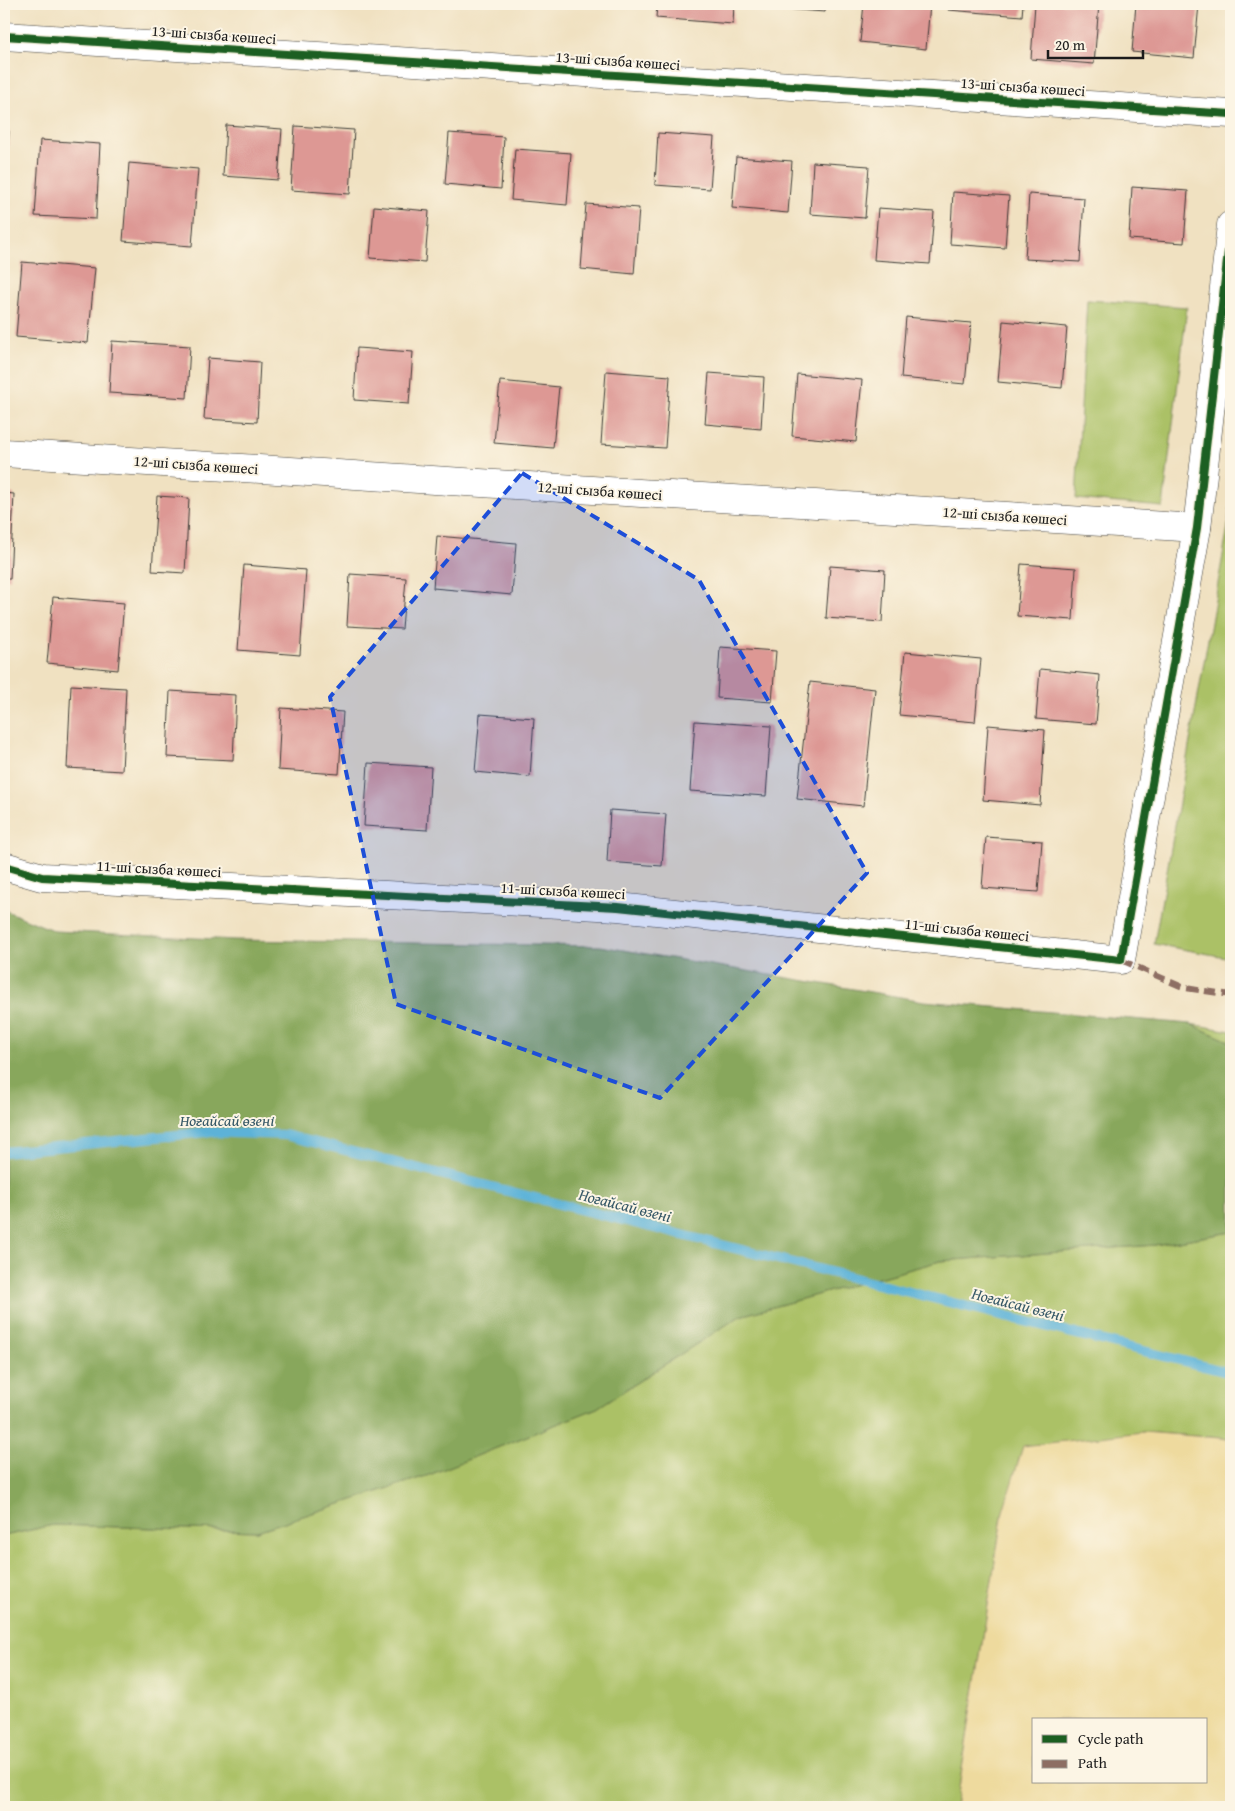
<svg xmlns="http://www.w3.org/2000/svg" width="1235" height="1811" font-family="'Gentium Book Plus',serif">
  <rect width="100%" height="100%" fill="#fcf5e5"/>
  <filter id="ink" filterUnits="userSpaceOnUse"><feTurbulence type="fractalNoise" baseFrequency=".02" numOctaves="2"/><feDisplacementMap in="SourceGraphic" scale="10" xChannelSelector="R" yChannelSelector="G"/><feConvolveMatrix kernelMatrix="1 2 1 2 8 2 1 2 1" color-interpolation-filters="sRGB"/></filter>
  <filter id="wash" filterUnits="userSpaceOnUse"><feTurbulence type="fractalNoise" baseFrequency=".0096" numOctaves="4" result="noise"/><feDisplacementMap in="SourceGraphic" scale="20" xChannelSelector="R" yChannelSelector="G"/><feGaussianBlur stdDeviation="1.12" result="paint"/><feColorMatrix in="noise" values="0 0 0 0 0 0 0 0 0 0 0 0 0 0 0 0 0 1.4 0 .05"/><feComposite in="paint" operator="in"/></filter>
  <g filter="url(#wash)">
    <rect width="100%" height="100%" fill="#f0e1c1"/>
    <g fill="#abc166" stroke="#646e41">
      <polygon points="1087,300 1187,307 1163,507 1076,499"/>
      <polygon points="1231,496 1231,958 1154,944 1228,527"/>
      <polygon points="1190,1024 1231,1031 1231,1042"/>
      <polygon points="1231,1232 1231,1440 1222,1438 1142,1432 1003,1511 956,1807 4,1807 4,1536 53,1525 257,1531 429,1475 597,1408 740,1316 940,1261 1155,1245"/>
    </g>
    <polygon fill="#88a75b" stroke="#52623c" points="4,910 55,931 236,940 600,946 924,1001 1190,1024 1231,1042 1231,1232 1155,1245 940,1261 740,1316 597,1408 429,1475 257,1531 53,1525 4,1536"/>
    <path fill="#eeda9e" stroke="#857b5d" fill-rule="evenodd" d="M1142,1432l80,6 9,2v367h-275l47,-296 20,-65zM1034,1720h172v62h-172z"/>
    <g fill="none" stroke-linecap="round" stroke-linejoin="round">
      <polyline stroke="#5cb2d8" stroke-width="10" points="4,1152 208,1132 285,1135 1231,1373"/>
    </g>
    <g id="blocks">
      <g fill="#dd9894">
        <polygon points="657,4 734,4 733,24 656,18"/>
        <polygon points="770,4 826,4 825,12 770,8"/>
        <polygon points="864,4 930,4 926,49 860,42"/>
        <polygon points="949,4 1023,4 1022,16 948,10"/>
        <polygon points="1035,4 1099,4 1094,64 1031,59"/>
        <polygon points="1136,4 1199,4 1194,58 1132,52"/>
        <polygon points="226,125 282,129 278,180 223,176"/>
        <polygon points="295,126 354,130 350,194 291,190"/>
        <polygon points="4,131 9,131 6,191 4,191"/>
        <polygon points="449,133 504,137 501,189 445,184"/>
        <polygon points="658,133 714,137 710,189 655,185"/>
        <polygon points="40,140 100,144 96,219 35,216"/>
        <polygon points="515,149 571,153 567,205 511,200"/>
        <polygon points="736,157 792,161 788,213 732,208"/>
        <polygon points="813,162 869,166 865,218 810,214"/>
        <polygon points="129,163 198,169 192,246 123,241"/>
        <polygon points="1132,187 1188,191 1184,243 1129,239"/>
        <polygon points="953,192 1009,196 1005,248 950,244"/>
        <polygon points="1029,194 1084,198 1080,262 1025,259"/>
        <polygon points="586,204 639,208 634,274 581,269"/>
        <polygon points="374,206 429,211 425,262 370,258"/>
        <polygon points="878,208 934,212 930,264 874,260"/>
        <polygon points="22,262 95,268 88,343 16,337"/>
        <polygon points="906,317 971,323 965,384 901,378"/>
        <polygon points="1003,321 1067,327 1062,388 998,382"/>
        <polygon points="112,341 190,346 187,398 109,393"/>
        <polygon points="357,348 413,352 409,404 354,400"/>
        <polygon points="208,358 260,362 257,422 204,419"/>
        <polygon points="606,371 670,376 665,448 601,444"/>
        <polygon points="709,373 764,377 761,429 705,424"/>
        <polygon points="797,374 862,380 856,442 792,436"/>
        <polygon points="500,381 559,387 553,448 494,443"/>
        <polygon points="4,493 14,494 10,579 4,579"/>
        <polygon points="157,496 189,498 185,573 152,571"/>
        <polygon points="437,536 516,543 512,595 433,588"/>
        <polygon points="1021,564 1076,568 1073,620 1017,616"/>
        <polygon points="244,565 306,570 300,655 238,650"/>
        <polygon points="830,566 885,570 882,622 826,618"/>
        <polygon points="350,574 406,578 402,629 347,626"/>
        <polygon points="53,597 124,603 118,670 47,663"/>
        <polygon points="720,647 776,651 772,702 717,698"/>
        <polygon points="905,652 981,659 975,722 899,715"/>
        <polygon points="1040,669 1100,675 1096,724 1036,719"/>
        <polygon points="810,682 875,689 863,806 797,799"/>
        <polygon points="71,685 126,688 122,771 67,768"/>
        <polygon points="170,691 236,695 233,760 167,757"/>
        <polygon points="281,708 343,712 339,774 278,770"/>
        <polygon points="480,714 534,718 530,777 475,772"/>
        <polygon points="695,721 771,726 766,796 690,791"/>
        <polygon points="988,725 1045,730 1040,805 983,800"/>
        <polygon points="368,763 431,767 427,830 364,826"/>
        <polygon points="610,810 666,814 662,866 607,862"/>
        <polygon points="986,837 1042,841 1038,892 982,888"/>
      </g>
    </g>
  </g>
  <g filter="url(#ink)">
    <use href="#blocks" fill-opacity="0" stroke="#3c3a35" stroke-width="1"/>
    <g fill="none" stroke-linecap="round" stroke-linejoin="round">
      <g stroke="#3c3a35" stroke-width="29">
        <g id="minor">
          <polyline points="4,36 1231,114"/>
          <polyline points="4,453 1197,528"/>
          <polyline points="4,866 42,877 618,907 1121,960 1197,528 1231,225"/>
        </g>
      </g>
      <use href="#minor" stroke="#fff" stroke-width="28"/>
      <polyline stroke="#8d6e63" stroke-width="6" stroke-dasharray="12 6" stroke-linecap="butt" points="1121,960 1185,988 1231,995"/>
      <g stroke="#fcf5e5" stroke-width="11">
        <g id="cycleway">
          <polyline points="4,36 1231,114"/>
          <polyline points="4,866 42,877 618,907 1121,960 1197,528 1231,225"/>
        </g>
      </g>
      <use href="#cycleway" stroke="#1b5e20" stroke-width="8"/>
    </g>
  </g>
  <path fill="#1d4ed8" fill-opacity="0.2" stroke="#1d4ed8" stroke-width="4" stroke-dasharray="10 6" stroke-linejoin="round" d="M522,473l177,107 168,293 -207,225 -264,-94 -66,-307z"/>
  <g text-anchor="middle" stroke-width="4" stroke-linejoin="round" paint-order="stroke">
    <g font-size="15" fill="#1c1c1c" stroke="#fcf5e5">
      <text transform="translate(214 35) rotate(4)" y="5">13-ші сызба көшесі</text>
      <text transform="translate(618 61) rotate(4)" y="5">13-ші сызба көшесі</text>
      <text transform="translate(1023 87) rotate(4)" y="5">13-ші сызба көшесі</text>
      <text transform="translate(196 465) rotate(4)" y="5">12-ші сызба көшесі</text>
      <text transform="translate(600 491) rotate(4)" y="5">12-ші сызба көшесі</text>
      <text transform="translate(1005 516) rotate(4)" y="5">12-ші сызба көшесі</text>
      <text transform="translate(159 869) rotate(3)" y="5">11-ші сызба көшесі</text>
      <text transform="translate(563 891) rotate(3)" y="5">11-ші сызба көшесі</text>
      <text transform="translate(967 930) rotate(6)" y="5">11-ші сызба көшесі</text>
    </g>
    <g font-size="16" font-style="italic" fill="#365867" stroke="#fcf5e5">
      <text x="227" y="1126">Ноғайсай өзені</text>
      <text transform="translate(625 1205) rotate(14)" y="6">Ноғайсай өзені</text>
      <text transform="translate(1018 1304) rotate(14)" y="6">Ноғайсай өзені</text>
    </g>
  </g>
  <rect width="1235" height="1811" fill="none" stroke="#fcf5e5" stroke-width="20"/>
  <rect x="1032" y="1718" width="175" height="65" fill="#fcf5e5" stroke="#a29e95"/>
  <rect x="1042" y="1735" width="25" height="8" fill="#1b5e20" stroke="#a29e95"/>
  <text x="1078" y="1744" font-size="15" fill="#1c1c1c">Cycle path</text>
  <rect x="1042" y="1760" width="25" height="8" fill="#8d6e63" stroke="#a29e95"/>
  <text x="1078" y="1768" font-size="15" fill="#1c1c1c">Path</text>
  <path d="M1048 50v8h95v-8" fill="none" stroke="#1c1c1c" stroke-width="2.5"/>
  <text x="1055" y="50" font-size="15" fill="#1c1c1c" stroke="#fcf5e5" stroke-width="4" paint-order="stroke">20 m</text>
</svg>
